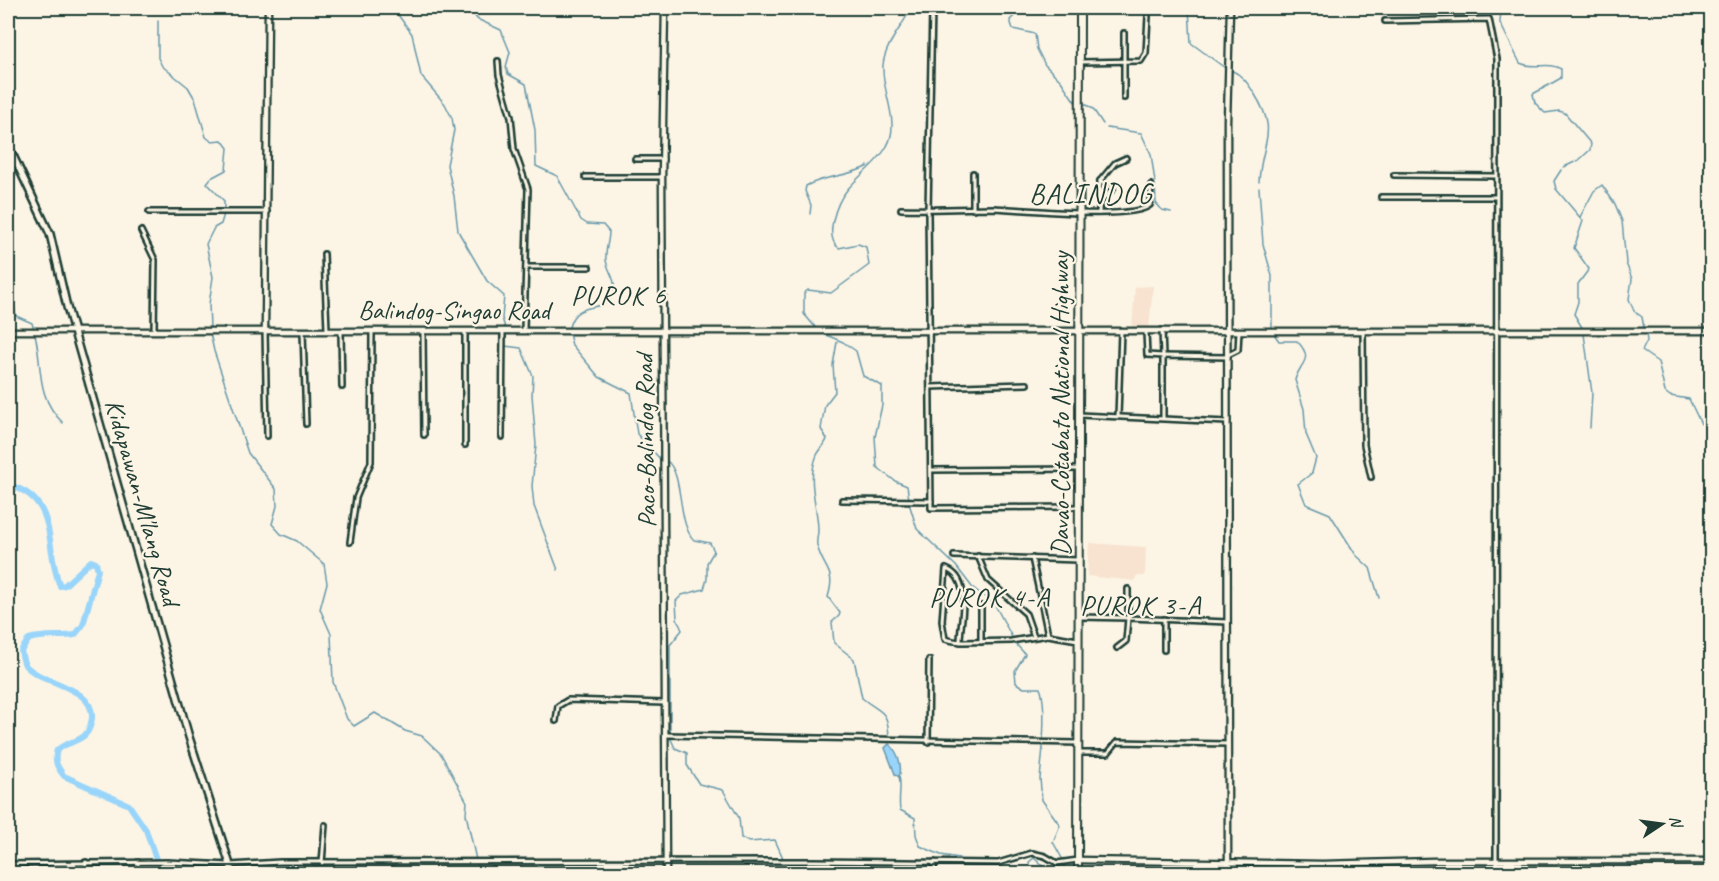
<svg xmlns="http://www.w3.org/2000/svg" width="1719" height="881" font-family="Caveat,sans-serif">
  <rect width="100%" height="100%" fill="#fcf5e5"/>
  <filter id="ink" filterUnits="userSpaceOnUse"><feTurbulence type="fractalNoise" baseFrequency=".0167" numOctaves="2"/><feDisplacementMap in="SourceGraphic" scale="12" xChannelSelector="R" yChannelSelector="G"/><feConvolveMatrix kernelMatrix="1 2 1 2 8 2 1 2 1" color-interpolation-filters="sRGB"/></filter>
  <g filter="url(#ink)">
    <g fill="#f7e3d0">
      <polygon points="1153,286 1149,329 1132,328 1135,287"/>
      <polygon points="1089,543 1146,547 1145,576 1136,576 1135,581 1087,576"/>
    </g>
    <polygon fill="#c6e9a2" stroke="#72936b" stroke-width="1.5" points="172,865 226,868 228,873 165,873 164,867"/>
    <path fill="#99d5fa" stroke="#6898ab" stroke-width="1.5" d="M889,744c9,7 14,23 10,33l-4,-3 -10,-26z"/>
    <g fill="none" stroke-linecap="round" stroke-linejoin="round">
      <g stroke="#6898ab" stroke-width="1.5">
        <polyline points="393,8 412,34 421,76 445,104 452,118 454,130 447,165 454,196 458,231 487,281 504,296 502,318 505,328"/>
        <path d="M469,8l8,11 24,11 9,22 -4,15 2,7 18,10 9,46 1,36 21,10 24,44 6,4 16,1 6,7c0,9 -4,18 -3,28 2,13 13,21 6,36 -9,18 -36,3 -43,31"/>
        <polyline points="1014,8 1015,15 1010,20 1013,29 1035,34 1037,49 1045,65 1061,81 1075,102"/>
        <polyline points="1189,8 1191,43 1225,68"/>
        <path d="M1501,8l-1,15 20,40c14,7 28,-2 41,6v9l-28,16 2,9 10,10 14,-2 6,2 26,31 -1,6 -11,10 -15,7"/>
        <polyline points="158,21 158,58 162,66 188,87 195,99 206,137 211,141 222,140 228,148 226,170 211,178 207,183 224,201 224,210"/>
        <path d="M1231,70c11,5 16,12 23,23 26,41 7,47 5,89"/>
        <polyline points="1085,104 1093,109 1103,124"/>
        <polyline points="1107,128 1141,133 1151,154 1155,182"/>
        <polyline points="1561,170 1554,181 1556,189 1583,221 1574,248 1589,269 1578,284 1578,302 1574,314 1583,329"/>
        <polyline points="1155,184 1156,203 1162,210 1171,212"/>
        <polyline points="1259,188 1263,244 1272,276 1272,328"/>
        <path d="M810,214l1,-9 -6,-14 1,-5c19,-11 43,-9 62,-20"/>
        <polyline points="1580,217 1594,191 1602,185 1615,204 1622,221 1626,263 1632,279 1629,299 1634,311 1642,317 1644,328"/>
        <path d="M8,293l5,7 3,16 16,7c13,38 0,70 31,100"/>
        <polyline points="210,328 209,304 213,277 206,244 214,228 221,224 224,214"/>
        <path d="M816,328l-12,-14v-21l4,-3 23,3 38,-28 -3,-18 -8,-3 -19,4c-16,-11 -2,-46 8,-58 12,-15 31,-27 40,-44 14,-24 -6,-55 -4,-81 2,-21 20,-39 28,-57"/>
        <polyline points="819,332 843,342 856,351 863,376 882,386 882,405 875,437 877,467 895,481 907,486 909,499"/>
        <polyline points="210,333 214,351 248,453 276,489 277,506 272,524 281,534 297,541 324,564 327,583 320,609 331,634 333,682 347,719 354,726 375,713 405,731 422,736 441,754 467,802 466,814 476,860"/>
        <polyline points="505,333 505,346 521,348 533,376 532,395 536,445 532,486 534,506 558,570"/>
        <polyline points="569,334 572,345 599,377 631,393 637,434 662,461"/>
        <path d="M1274,334l5,7h18c18,19 3,21 -2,39l9,29 2,25 10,24 -4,15 -14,11 8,20 24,10 26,41 14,13 9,30"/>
        <polyline points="1584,334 1592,393 1590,428"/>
        <polyline points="1646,334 1647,341 1642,351 1658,362 1665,392 1670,396 1689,399 1701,424"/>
        <path d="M837,342l-4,23 2,27 -10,13 -4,24 6,10c-2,6 -7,10 -10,16 -11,26 1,51 1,75 0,7 -3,13 0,19 7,22 18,22 10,48l12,16 -1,3 -7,6 2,21 20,16 8,39c19,16 26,10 27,40"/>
        <path d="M667,461c17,13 10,63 27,79l16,3 4,8 -7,12v16l-3,10 -22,6 -6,6 1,18 5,11 -12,15v88"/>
        <polyline points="909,503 917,529 956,566 972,587 995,605 1013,639"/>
        <path d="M1015,643l10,11 -10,17 1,12 8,5h16c5,12 4,38 3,53"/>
        <polyline points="670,737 675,748 687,753 687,765 699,784 723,790 739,818 741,838 749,842 775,840 783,858"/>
        <polyline points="1043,747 1040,779 1042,800 1060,825 1053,842 1063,860"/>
        <path d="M899,776c3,11 -1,21 1,34l15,8 1,17 4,11 21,9 18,3"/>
        <polyline points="786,863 789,874"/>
        <polyline points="477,864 478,870 483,874"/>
        <polyline points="1064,866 1065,874"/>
        <polyline points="1033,874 1029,862 1034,858 1051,874"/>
      </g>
      <path stroke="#99d5fa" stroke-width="6" d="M8,485c52,13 36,63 52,101l5,-1 26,-24 5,2 2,7 -15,55 -8,10c-16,2 -31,0 -46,4l-8,12c1,4 2,10 4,14 16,19 69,21 67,53 -1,6 -2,12 -7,17 -7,7 -20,8 -28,15 -4,11 1,18 7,26l65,29 17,25 15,44"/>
      <g stroke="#1f3d34" stroke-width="8">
        <g id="minor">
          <polyline points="932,8 928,210 931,508 1077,507"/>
          <polyline points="932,10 939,8"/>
          <polyline points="1385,21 1489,19 1497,59 1496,874"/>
          <polyline points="1124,33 1124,98"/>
          <polyline points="498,61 499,75 511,117 514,149 528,189 524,330"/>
          <polyline points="1080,62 1141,61 1146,53 1148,16"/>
          <polyline points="635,159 663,159"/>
          <polyline points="1394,175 1495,176"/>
          <polyline points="585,177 661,177"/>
          <polyline points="1100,181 1115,163 1126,158"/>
          <polyline points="1381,197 1496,197"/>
          <path d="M901,209c31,1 62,-1 93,-1 27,1 140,13 156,-3l1,-20"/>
          <polyline points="973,209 973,173"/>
          <polyline points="149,212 267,212"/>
          <polyline points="1099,213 1100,181 1113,189 1100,202"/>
          <polyline points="141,231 155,260 154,331"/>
          <polyline points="324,254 327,330"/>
          <polyline points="526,267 589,267"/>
          <polyline points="265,330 267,436"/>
          <polyline points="1363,331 1364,445 1371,477"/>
          <polyline points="303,332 306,424"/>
          <polyline points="341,332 342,387"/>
          <polyline points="423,332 424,435"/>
          <polyline points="465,332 465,445"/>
          <polyline points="1146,332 1147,355 1163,356 1162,330"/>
          <polyline points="1228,355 1238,350 1239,331"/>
          <polyline points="930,387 1027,384"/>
          <polyline points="1079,415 1227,422"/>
          <polyline points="1118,416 1121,331"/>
          <polyline points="1163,418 1163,356 1228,357"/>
          <polyline points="502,437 503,332"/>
          <polyline points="931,470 1079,469"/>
          <polyline points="842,500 931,501"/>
          <polyline points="350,542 356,498 371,462 372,332"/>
          <polyline points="954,556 1078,560"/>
          <polyline points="978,556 988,580 1026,614 1034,637"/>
          <polyline points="1032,558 1048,635"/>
          <polyline points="1128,589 1128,618 1228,622"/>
          <polyline points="981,606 981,642"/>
          <polyline points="1080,617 1128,618 1126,641 1117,648"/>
          <path d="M960,642c0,-23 13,-63 -14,-73l-4,52 3,18c7,2 13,3 19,3l47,-1 37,-6 30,5"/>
          <polyline points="1164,650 1164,619"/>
          <polyline points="556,721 558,706 568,700 664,703"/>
          <polyline points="667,735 1078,743"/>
          <polyline points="928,742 929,660"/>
          <polyline points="1079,753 1108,753 1117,742 1228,744"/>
          <polyline points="934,862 934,874"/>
          <polyline points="322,863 325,825"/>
          <polyline points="8,864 167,862 230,865 280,862 813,861 998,863 1032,853 1045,856 1057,863 1078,860"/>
          <polyline points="8,874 8,864"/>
          <polyline points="86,874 86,862"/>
          <polyline points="138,874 138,862"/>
        </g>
      </g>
      <g stroke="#1f3d34" stroke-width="9">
        <g id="tertiary">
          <polyline points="665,8 662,177 666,874"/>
          <polyline points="265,329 268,8"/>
          <polyline points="8,331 1712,331"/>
          <polyline points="1078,860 1323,864 1433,861 1712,861"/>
          <polyline points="1228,874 1227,121 1230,8"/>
        </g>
      </g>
      <g stroke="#1f3d34" stroke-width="10">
        <polyline id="primary" points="8,145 50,234 67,307 189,737 233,874"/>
      </g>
      <g stroke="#1f3d34" stroke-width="10">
        <polyline id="trunk" points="1078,874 1080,8"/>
      </g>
      <use href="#minor" stroke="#fcf5e5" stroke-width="3"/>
      <use href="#tertiary" stroke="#fcf5e5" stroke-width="4.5"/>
      <use href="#primary" stroke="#fcf5e5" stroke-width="5"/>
      <use href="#trunk" stroke="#fcf5e5" stroke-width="6"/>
    </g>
  </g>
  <g text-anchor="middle" stroke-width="4.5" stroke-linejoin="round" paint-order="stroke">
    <g font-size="26" fill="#1f3d34" stroke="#fcf5e5">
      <text x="454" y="319">Balindog-Singao Road</text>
      <text transform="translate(1060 404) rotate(-90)" y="9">Davao-Cotabato National Highway</text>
      <text transform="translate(645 441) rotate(-91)" y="9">Paco-Balindog Road</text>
      <text transform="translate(143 502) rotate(74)" y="9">Kidapawan-M'lang Road</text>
    </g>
    <g font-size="27" letter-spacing="1.5" fill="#1f3d34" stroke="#fcf5e5">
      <text x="619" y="304">PUROK 6</text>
      <text x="990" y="606">PUROK 4-A</text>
      <text x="1141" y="614">PUROK 3-A</text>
    </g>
    <g font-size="28" letter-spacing="1.5" fill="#1f3d34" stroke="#fcf5e5">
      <text x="1091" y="203">BALINDOG</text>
    </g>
  </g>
  <rect width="1719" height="881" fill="none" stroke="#fcf5e5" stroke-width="30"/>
  <rect x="15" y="15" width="1689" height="851" fill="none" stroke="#1f3d34" stroke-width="2" filter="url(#ink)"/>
  <g transform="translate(1662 824) rotate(77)" stroke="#fcf5e5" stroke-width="4.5" paint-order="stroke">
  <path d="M0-4.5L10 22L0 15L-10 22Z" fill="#1f3d34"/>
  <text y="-9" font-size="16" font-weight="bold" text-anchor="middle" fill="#1f3d34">N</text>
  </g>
</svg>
